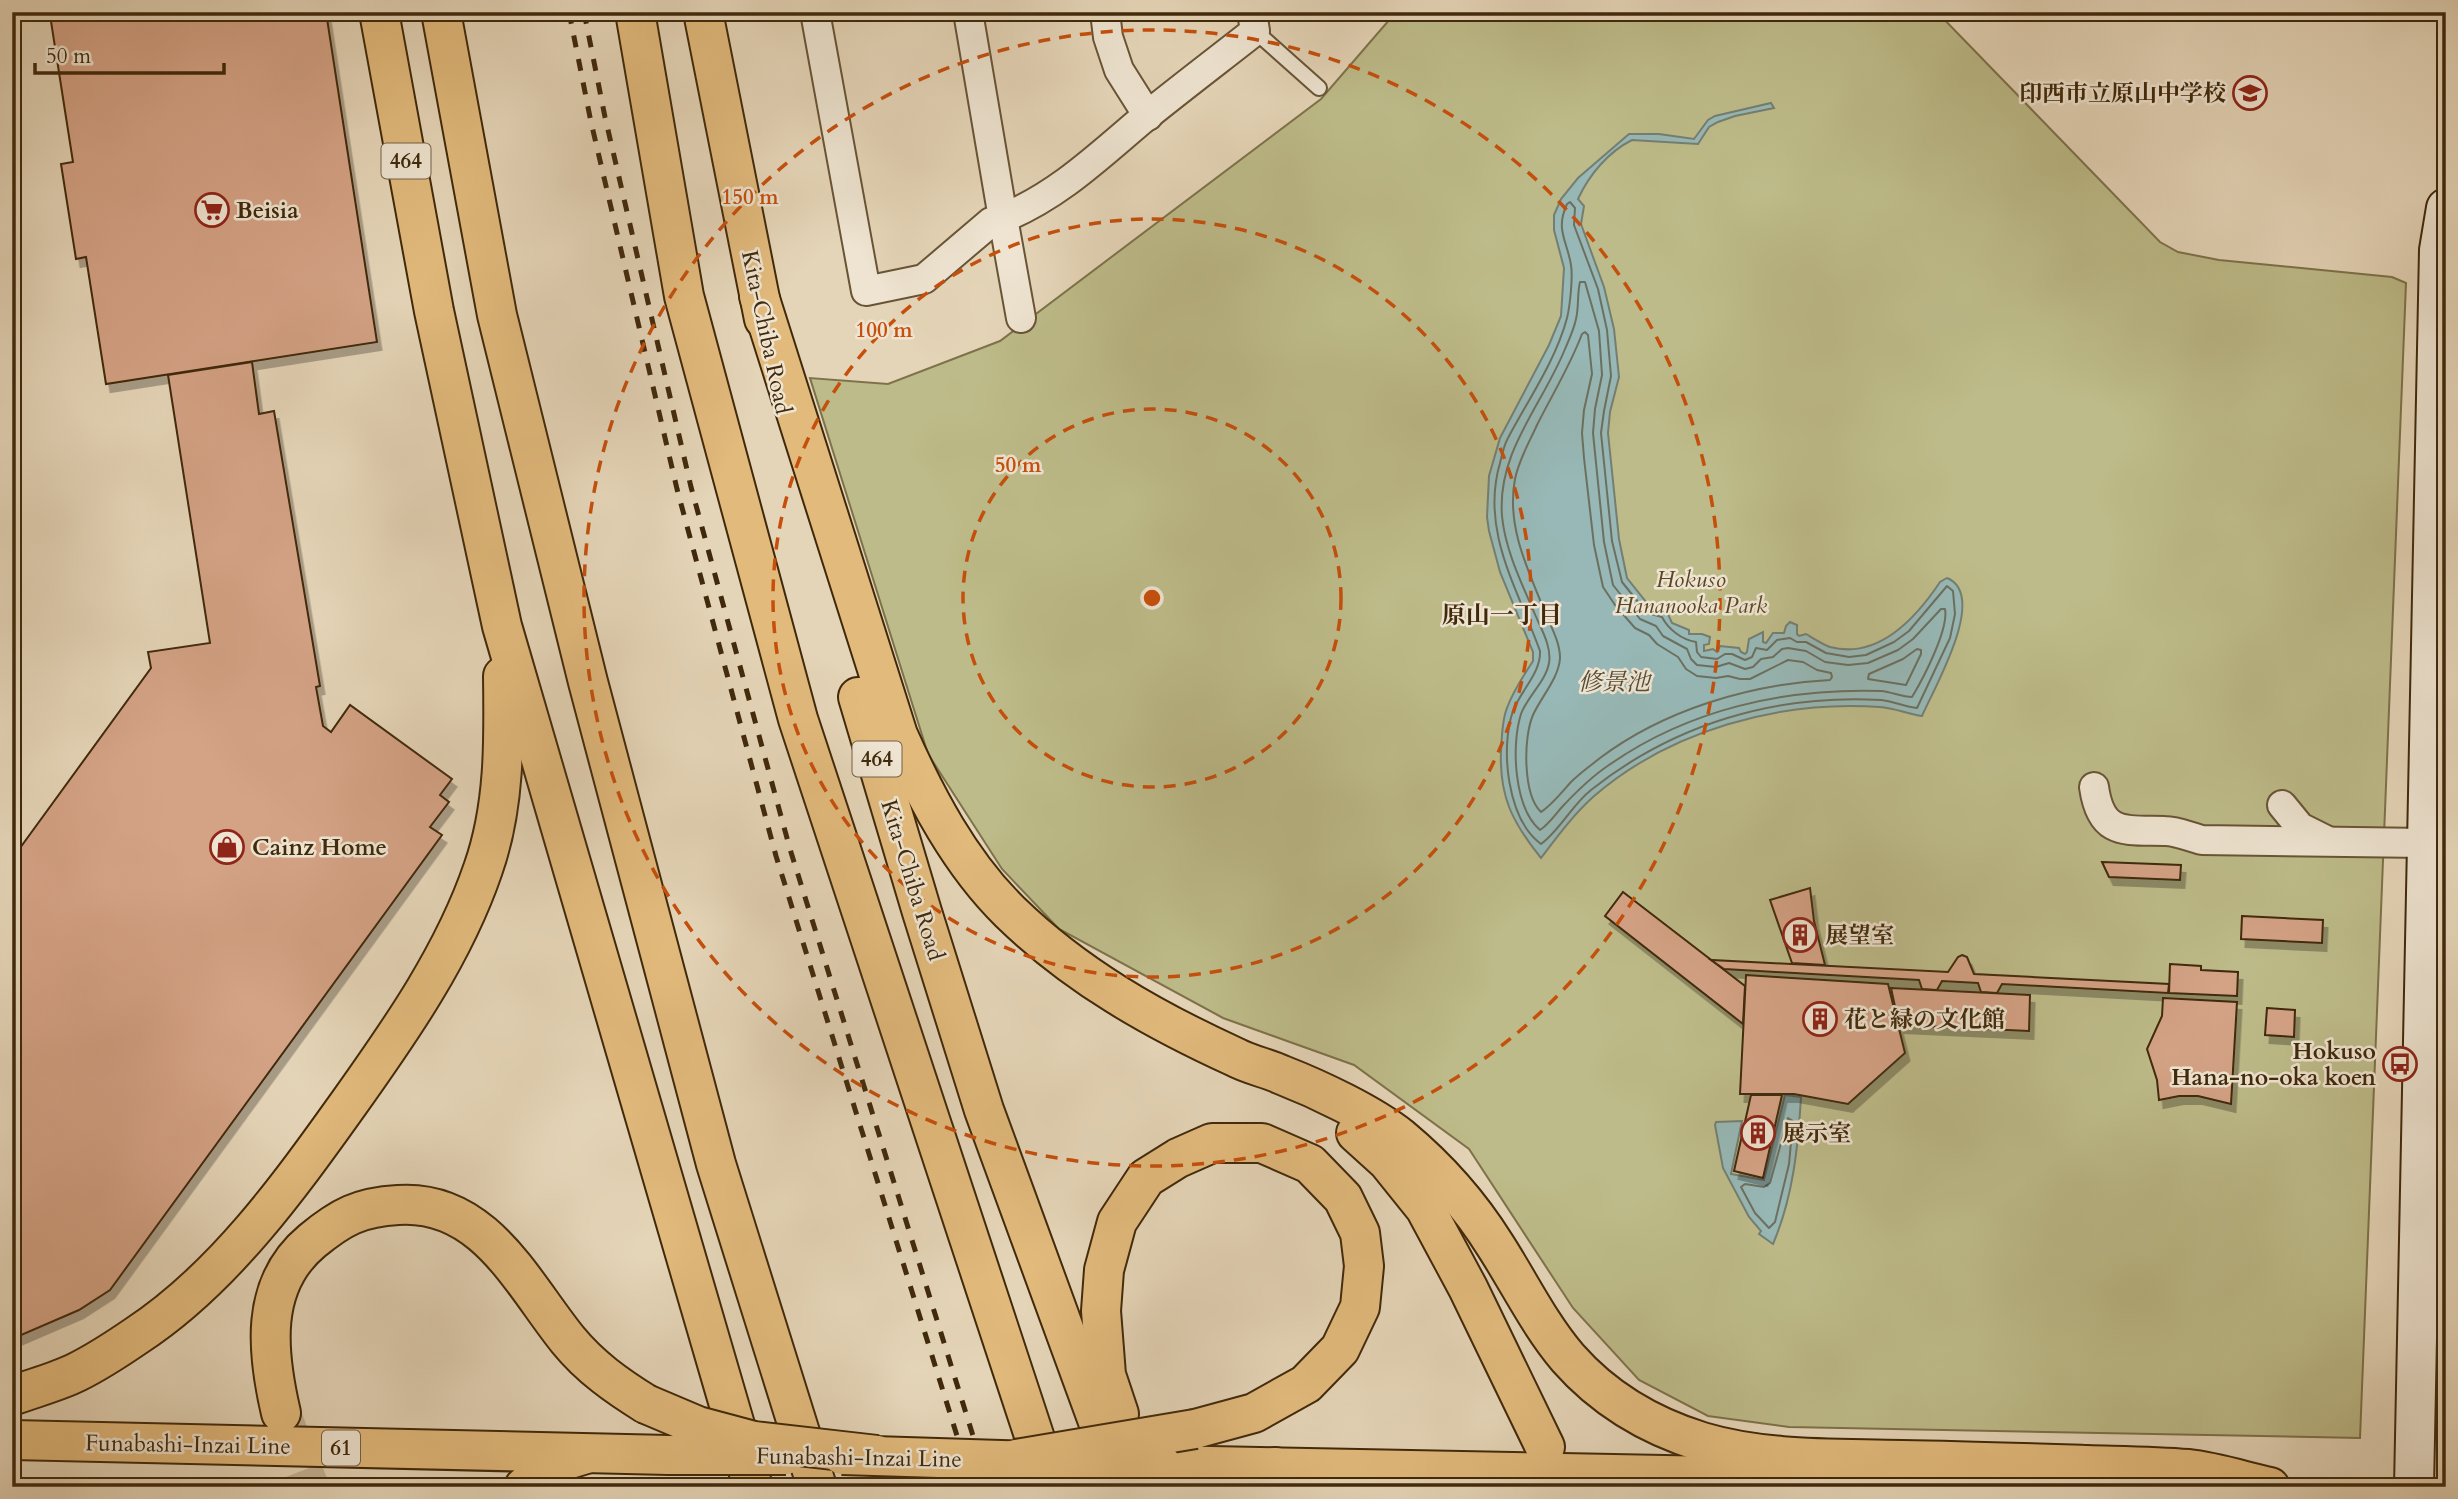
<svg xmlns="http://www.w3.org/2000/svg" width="2458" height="1499" font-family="Cardo,'Noto Serif JP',serif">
  <defs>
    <filter id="shadow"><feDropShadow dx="4.5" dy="8" stdDeviation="0" flood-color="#0004"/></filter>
  </defs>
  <rect width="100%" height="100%" fill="#e5d5b8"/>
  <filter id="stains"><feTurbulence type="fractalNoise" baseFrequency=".00286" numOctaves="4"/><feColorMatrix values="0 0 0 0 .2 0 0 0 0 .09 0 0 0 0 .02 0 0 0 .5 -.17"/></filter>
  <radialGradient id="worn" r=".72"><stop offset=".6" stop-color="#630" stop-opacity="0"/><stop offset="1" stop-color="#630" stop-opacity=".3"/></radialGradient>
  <polygon fill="#bdbb89" stroke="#7e724a" stroke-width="2" points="1396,12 1937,12 2160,242 2178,252 2219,260 2392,277 2406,283 2360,1438 1789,1427 1708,1416 1639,1380 1573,1308 1469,1149 1354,1065 1223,1018 1059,929 1002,869 928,754 810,378 888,384 1000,341 1321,99"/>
  <g fill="#97b8b6" stroke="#747f72" stroke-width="2">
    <path d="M1771,103l3,5 -39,8 -17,6 -9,5 -11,17 -66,-4c-24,12 -43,35 -54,59l6,7 -3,18 23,63 10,42 5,48 -9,35 -2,21 11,106 8,39 24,30 15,2 6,13 17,7v4h13l8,3 -1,7 -5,1v6l9,-2 4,3 3,-6 19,2 2,4 4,2 2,-2 2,-13 14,-7v10l3,1 7,-10h11l2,-7 4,-4 7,3v9l2,2 7,-2c7,4 16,10 24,13 49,13 86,-29 110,-65l7,-4c42,17 -14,112 -25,138 -14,-2 -28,-8 -42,-9 -100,-7 -210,23 -287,90 -20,18 -36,40 -52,61 -29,-36 -42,-62 -40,-108 1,-14 1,-30 6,-42 6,-17 17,-33 26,-47v-9l-33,-80 -11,-41 -2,-14 2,-41 11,-38 49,-93 12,-29 3,-48 -10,-38v-15l7,-16 17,-21 51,-44h30l35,5 14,-19 7,-4z"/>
    <path d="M1785,1095l16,2c-3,51 -8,100 -28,147l-14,-10 2,-3 -12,-14 -26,-49 -8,-43 1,-3 26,-1 -11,53 33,6z"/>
  </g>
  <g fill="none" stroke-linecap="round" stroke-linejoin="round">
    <g stroke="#6c7060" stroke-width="2">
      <path d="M1570,202l5,6 -1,17 24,64 9,41 4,46 -7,35 -3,22 11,108 10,41 25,31 15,4c6,12 20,23 34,25l1,10 4,5 16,2 8,-5h7l13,6 7,-3 4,-9 11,2 10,-10 13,-2 7,4h9l20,11 23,4 17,-2 28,-13 15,-11 38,-45 6,5 2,23 -5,24 -33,70c-12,-1 -24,-7 -36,-8 -106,-6 -207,24 -290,90 -19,15 -31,40 -50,54 -34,-25 -41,-96 -28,-133 8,-21 28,-38 27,-60 -22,-62 -60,-120 -40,-188 2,-9 4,-18 8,-25 20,-38 48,-78 59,-120 3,-12 6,-41 4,-53 -4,-25 -16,-35 -4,-61z"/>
      <path d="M1580,282h5l14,49 3,44 -7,34 -2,24 11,109 9,43 27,34 16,7 7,10 24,13 4,10 6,6 19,2 13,-4 16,6 8,-2 8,-8 12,-2 9,-8 6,-1 18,3 19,11 23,3 20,-2 30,-13 15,-11 28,-30h4c4,20 -22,70 -33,88 -10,0 -20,-5 -31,-6 -96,-3 -192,18 -272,74 -18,12 -33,27 -47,42 -7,8 -14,18 -22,23 -26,-22 -29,-85 -19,-116 6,-17 25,-33 28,-51 3,-17 -9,-36 -15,-51 -13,-30 -29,-63 -32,-96 -5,-65 40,-110 63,-167 4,-9 9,-20 11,-30 3,-12 1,-25 4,-37z"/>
      <path d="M1585,332l3,3 4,39 -8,36 -2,23 2,25 10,87 9,42 12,18 20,23 14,7 8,9 21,13 8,12 11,7 19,2 12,-2 12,3h10l38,-19 15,2 14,8 14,3 1,4 -2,3c-80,4 -166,30 -230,78 -10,8 -20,15 -29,24 -9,10 -19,23 -30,30 -18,-17 -18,-74 -8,-97 8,-18 26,-37 27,-57 0,-16 -9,-31 -15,-46 -17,-42 -39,-86 -30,-133 4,-20 14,-36 22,-54 15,-30 33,-59 45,-91z"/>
      <polygon points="1917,649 1921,650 1921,654 1906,685 1868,679 1869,674 1903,659"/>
      <polygon points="1788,1118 1793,1121 1789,1164 1775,1222 1769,1228 1755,1213 1741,1187 1745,1184 1764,1187 1770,1183"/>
    </g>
  </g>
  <g fill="#d4a285" stroke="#40290b" stroke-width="2" filter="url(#shadow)">
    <polygon points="67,12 326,12 377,342 106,384 86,257 76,259 61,164 73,162 50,15"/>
    <polygon points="252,362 259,414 274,411 320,686 316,687 323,726 331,732 350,705 452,779 440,795 449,802 430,827 442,835 110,1290 79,1310 12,1339 12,859 151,668 148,652 210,643 168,375"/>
    <polygon points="2102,862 2181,865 2180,880 2109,877"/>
    <polygon points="1810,888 1814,921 1825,965 1792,963 1770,900"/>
    <polygon points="1623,892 1745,986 1743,1024 1605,916"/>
    <polygon points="2242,916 2323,920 2322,943 2241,939"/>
    <polygon points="1962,955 1967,957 1974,974 2169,984 2168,993 2002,984 1997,993 1981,992 1978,983 1942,981 1937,990 1922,989 1919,980 1724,969 1711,960 1948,972 1958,957"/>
    <polygon points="2170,964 2201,966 2201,970 2238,972 2237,996 2169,993"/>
    <polygon points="1746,975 1888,984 1905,1053 1848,1104 1794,1094 1740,1094"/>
    <polygon points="1891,988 2030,995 2029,1031 1899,1025"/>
    <polygon points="2163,998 2237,1002 2231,1104 2198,1096 2179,1096 2159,1100 2157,1080 2147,1049 2162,1016"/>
    <polygon points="2267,1008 2295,1010 2294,1037 2265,1035"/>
    <polygon points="1751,1095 1782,1095 1763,1178 1734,1171"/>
  </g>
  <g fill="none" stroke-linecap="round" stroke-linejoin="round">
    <polyline stroke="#c4b395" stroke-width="38" stroke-dasharray="38 19" stroke-linecap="butt" points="283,1417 310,1487"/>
    <g stroke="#695436" stroke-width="18">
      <polyline id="lane" points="1255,31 1319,88"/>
    </g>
    <g stroke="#695436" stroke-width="32">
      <g id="street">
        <polyline points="815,12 866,291 924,279 991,222 1003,218 968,12"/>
        <polyline points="1105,12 1108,37 1119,70 1148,116"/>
        <path d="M1021,318l-18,-100c55,-22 97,-63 141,-100 37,-30 74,-58 111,-87l-3,-19"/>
        <path d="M2094,787c7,49 30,43 71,44 12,0 25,6 37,9l224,3"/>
        <polyline points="2282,805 2300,827 2326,840"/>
      </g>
    </g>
    <g stroke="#40290b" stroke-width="42">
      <polyline id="secondary" points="2414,1487 2439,250 2446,208"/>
    </g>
    <g stroke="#40290b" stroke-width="42">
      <g id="primary">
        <polyline points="12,1440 669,1455"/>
        <polyline points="1162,1465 2066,1483"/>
      </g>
    </g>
    <g stroke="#40290b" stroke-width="42">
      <g id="highway">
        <polyline points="379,12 434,311 502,626 753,1487"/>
        <polyline points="441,12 497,315 588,682 716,1164 817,1487"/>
        <polyline points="635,12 684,296 798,719 1051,1487"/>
        <polyline points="703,12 764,319"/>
        <path d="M759,296l139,439c28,63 62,128 112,177 66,64 142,107 225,145 15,8 32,11 47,18 36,14 89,39 119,63 36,30 69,67 94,107 24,37 44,79 73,113 36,41 82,68 134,84 64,19 134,16 200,18 62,1 123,3 185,5 34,1 68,1 101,4 27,3 55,12 82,18"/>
        <polyline points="858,697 922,912 984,1110 1122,1487"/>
        <polyline points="1356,1133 1388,1162 1425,1208 1468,1288 1545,1447"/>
        <path d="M12,1396c21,-8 45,-14 65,-24 20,-10 40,-23 59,-36 87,-57 153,-149 213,-233 52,-73 105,-149 134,-234 22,-62 21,-128 20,-193"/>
        <path d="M281,1413c-14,-60 -22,-128 31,-172 29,-24 48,-34 86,-36 86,-6 124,78 170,135 22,27 49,46 78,64"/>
        <polyline points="1119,1414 1106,1375 1101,1311 1104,1270 1117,1222 1146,1178 1178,1158 1212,1143 1262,1143 1310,1164 1343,1198 1360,1233 1364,1266 1360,1307 1340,1349 1306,1384 1254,1413 1195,1429"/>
        <polyline points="1275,1467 1297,1487"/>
        <polyline points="524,1487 550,1465 586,1454"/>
      </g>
    </g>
    <use href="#lane" stroke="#eee4d1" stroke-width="14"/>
    <use href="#street" stroke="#eee4d1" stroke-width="28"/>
    <use href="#secondary" stroke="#eee4d1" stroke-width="38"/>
    <use href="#primary" stroke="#e2ba7c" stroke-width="38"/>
    <use href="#highway" stroke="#e2ba7c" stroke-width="38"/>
    <g stroke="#40290b" stroke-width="5" stroke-dasharray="12 12" stroke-linecap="butt">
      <polyline points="569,12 591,122 677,489 776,856 973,1487"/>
      <polyline points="584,12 605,117 691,487 790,849 989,1487"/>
    </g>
    <g stroke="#40290b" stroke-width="42" stroke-linecap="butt">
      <g id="primary-bridge">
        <polyline points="669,1455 786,1455"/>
        <polyline points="842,1455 1162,1465"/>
      </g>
    </g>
    <g stroke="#40290b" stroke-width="42" stroke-linecap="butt">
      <g id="highway-bridge">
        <polyline points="646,1404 698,1426 754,1441 877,1455"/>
        <polyline points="1016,1459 1195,1429"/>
      </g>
    </g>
    <use href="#primary-bridge" stroke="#e2ba7c" stroke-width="38"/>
    <use href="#highway-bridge" stroke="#e2ba7c" stroke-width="38"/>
  </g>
  <g fill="none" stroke="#c64f0c" stroke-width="3.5" stroke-dasharray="12 9">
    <circle cx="1152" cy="598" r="189"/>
    <circle cx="1152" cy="598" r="379"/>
    <circle cx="1152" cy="598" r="568"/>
  </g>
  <defs>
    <g id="school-ring" transform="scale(1.75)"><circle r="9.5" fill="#eee4d1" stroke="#8f2418" stroke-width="1.5"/><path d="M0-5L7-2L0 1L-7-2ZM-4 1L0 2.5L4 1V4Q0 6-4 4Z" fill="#8f2418"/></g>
    <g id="supermarket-ring" transform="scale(1.75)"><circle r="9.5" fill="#eee4d1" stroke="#8f2418" stroke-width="1.5"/><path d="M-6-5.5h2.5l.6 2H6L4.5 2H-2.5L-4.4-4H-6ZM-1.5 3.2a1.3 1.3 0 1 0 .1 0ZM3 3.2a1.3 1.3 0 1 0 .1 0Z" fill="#8f2418"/></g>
    <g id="shop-ring" transform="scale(1.75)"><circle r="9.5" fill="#eee4d1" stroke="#8f2418" stroke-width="1.5"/><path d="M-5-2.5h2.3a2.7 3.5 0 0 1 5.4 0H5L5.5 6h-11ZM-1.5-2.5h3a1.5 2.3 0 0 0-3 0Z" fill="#8f2418"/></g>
    <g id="building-ring" transform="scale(1.75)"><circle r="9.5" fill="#eee4d1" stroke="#8f2418" stroke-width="1.5"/><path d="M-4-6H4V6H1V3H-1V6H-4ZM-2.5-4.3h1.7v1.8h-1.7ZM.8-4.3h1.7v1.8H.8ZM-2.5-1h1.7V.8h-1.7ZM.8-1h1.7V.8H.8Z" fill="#8f2418"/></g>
    <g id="bus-ring" transform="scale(1.75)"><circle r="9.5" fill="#eee4d1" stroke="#8f2418" stroke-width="1.5"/><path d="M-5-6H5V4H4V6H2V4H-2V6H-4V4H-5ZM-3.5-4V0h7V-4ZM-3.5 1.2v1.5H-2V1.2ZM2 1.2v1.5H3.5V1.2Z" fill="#8f2418"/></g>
  </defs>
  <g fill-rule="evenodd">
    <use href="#school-ring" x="2250" y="93"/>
    <use href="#supermarket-ring" x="212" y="210"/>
    <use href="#shop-ring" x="227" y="847"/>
    <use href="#building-ring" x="1800" y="935"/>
    <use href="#building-ring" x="1820" y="1019"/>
    <use href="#bus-ring" x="2400" y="1064"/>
    <use href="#building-ring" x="1758" y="1133"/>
  </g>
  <g text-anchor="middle" stroke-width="5" stroke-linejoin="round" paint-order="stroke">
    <g fill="#eee4d1" stroke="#746146" stroke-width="2">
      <rect x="381.5" y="143.5" width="49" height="35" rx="5"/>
      <rect x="852.5" y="741.5" width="49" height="35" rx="5"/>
      <rect x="322" y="1430.5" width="38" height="35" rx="5"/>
    </g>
    <g font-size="21" font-weight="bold" fill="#40290b">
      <text x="406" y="168">464</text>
      <text x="877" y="766">464</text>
      <text x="341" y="1455">61</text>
    </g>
    <g font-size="23" font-weight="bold" fill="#40290b" stroke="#eee4d1" text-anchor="start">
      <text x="2226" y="101" text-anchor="end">印西市立原山中学校</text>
      <text x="236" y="218">Beisia</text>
      <text x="252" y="855">Cainz Home</text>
      <text x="1825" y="943">展望室</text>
      <text x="1844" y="1027">花と緑の文化館</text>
      <text x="2376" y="1059" text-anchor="end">Hokuso<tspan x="2376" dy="26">Hana-no-oka koen</tspan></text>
      <text x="1782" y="1141">展示室</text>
    </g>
    <g font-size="23" fill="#40290b" stroke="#eee4d1">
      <text transform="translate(767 332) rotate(78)" y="8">Kita-Chiba Road</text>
      <text transform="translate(913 880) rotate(73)" y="8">Kita-Chiba Road</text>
      <text transform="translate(188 1444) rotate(1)" y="8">Funabashi-Inzai Line</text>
      <text transform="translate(859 1457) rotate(1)" y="8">Funabashi-Inzai Line</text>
    </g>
    <g font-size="23" font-style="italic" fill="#594624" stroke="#eee4d1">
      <text x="1691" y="587">Hokuso<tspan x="1691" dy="26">Hananooka Park</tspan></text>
    </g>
    <g font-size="24" font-weight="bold" fill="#40290b" stroke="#eee4d1">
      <text x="1502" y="623">原山一丁目</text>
    </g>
    <g font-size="24" font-style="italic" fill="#564d36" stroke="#eee4d1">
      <text x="1614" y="690">修景池</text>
    </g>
  </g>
  <circle cx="1152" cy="598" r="10" fill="#c64f0c" stroke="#eee4d1" stroke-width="3.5"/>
  <g font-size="21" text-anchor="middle" font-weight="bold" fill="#c64f0c" stroke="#eee4d1" stroke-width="5" stroke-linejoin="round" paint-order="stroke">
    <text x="750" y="204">150 m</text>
    <text x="884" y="337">100 m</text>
    <text x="1018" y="472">50 m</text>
  </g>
  <rect width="2458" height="1499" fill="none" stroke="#e5d5b8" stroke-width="42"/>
  <rect x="14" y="14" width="2430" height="1471" fill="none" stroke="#40290b" stroke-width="3.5"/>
  <rect x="21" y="21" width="2416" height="1457" fill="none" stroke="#40290b" stroke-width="2"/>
  <path d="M35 63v10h189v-10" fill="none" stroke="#40290b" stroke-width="3.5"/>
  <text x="46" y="63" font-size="21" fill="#40290b" stroke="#eee4d1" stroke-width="5" paint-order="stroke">50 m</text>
  <rect width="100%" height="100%" filter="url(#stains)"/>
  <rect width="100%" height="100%" fill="url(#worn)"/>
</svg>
